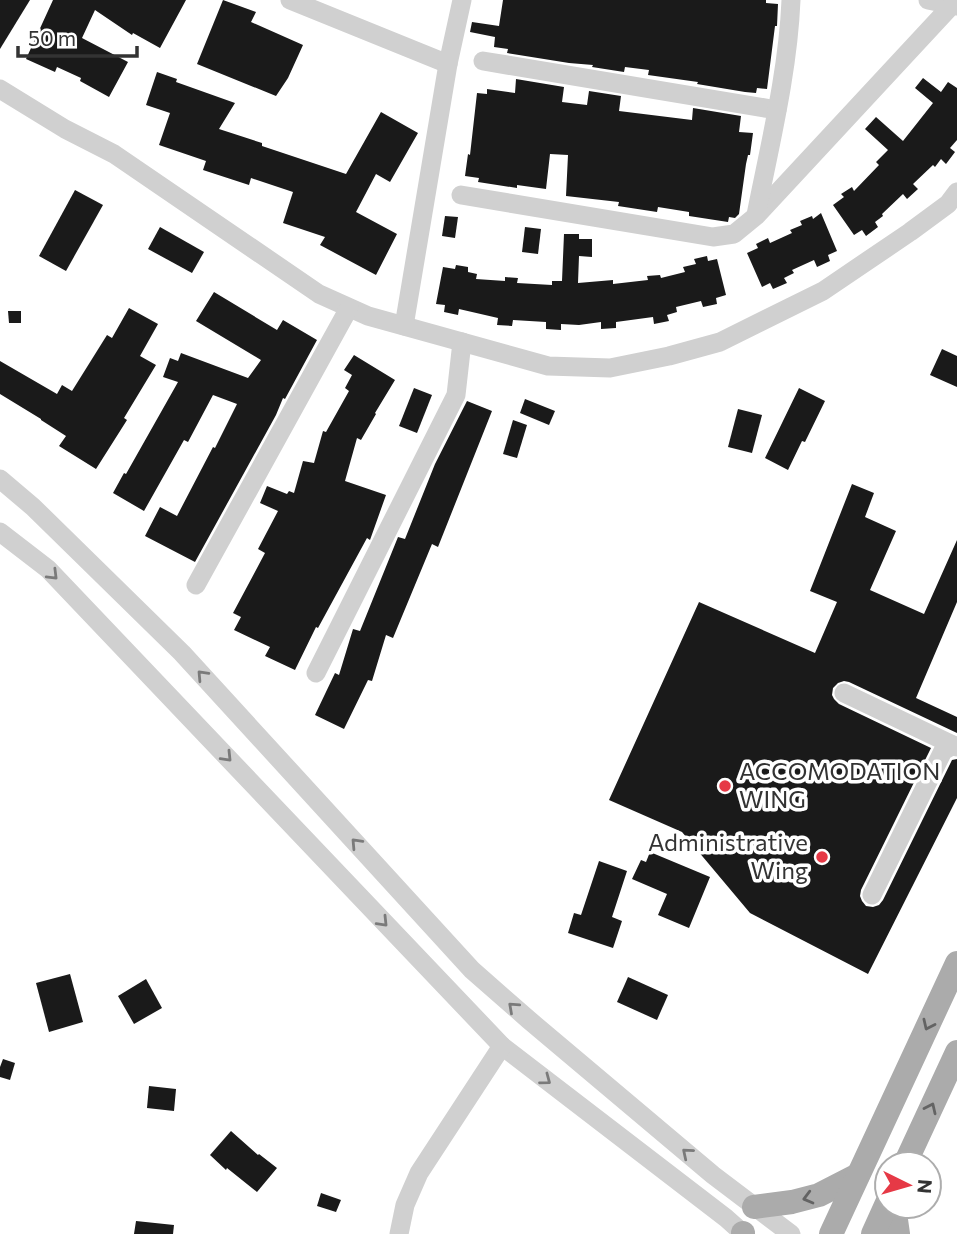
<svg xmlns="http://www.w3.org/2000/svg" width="957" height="1234" font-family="Commissioner,sans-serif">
  <rect width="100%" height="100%" fill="#fff"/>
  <g fill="#1a1a1a">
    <polygon points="0,0 30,0 0,49"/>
    <polygon points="53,0 186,0 160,48 133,33 132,35 95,10 82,38 128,62 109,97 80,81 81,78 57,67 55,72 26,59"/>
    <polygon points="223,0 256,12 251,22 303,45 288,78 276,96 197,64"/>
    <polygon points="503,0 766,0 766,3 778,4 777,26 775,26 767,89 757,88 756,93 745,92 697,84 698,82 648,75 649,70 625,67 624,72 592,67 593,65 569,63 507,53 508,49 494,47 495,37 470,32 472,22 499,26"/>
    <polygon points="157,72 177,79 176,82 235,103 219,129 262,143 262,146 346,174 381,112 418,133 390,182 376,174 356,212 397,234 376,275 320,245 325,237 283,223 293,192 251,178 249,185 203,170 206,161 159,145 170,113 146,105"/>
    <polygon points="923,78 941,92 948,82 957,88 957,140 950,148 955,152 946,164 941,159 935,167 933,165 913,184 918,189 907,199 903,194 882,214 883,216 875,222 878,227 866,236 862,230 854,235 833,205 844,197 841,194 852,187 854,191 879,165 876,162 888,150 865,129 876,117 903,141 933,103 915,88"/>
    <polygon points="516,79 564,87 562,102 587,105 589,91 621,96 619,111 692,120 693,108 741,116 739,132 753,133 750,155 748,155 746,164 739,214 735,218 729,217 728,222 689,216 689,212 658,207 657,212 618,206 619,202 566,196 568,155 550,154 546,189 517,185 517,188 478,182 479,178 465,176 468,154 470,155 477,93 487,94 487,89 515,93"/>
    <polygon points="75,190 103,205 66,271 39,256"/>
    <polygon points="821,213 837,251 828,255 830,261 817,267 814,260 792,270 794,273 784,278 787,283 773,289 770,283 762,287 747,253 758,248 756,244 768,238 770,243 792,233 790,230 802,225 800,221 812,216 813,219"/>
    <polygon points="445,216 458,217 455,238 442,236"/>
    <polygon points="160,227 204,252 192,273 148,249"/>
    <polygon points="525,227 541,229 538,254 522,252"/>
    <polygon points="564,234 579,234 579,239 592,239 592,257 579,256 578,283 613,280 613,284 648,280 647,276 660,275 661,278 685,272 683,267 696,264 694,259 707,256 708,261 717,259 726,295 716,298 717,304 703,307 701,301 676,307 677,312 667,315 669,321 654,324 653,317 616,322 616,328 601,329 601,322 579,325 561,324 561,330 546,329 546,322 513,320 512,326 497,325 498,318 459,309 458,315 444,312 445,305 436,304 443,267 455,269 456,265 468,267 468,272 477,274 476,279 505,281 505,277 518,278 517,283 552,285 552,281 562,281"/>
    <polygon points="214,292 277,330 283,320 317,340 285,399 283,398 276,415 195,562 145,536 160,507 177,516 213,447 215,448 237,404 213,395 188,442 184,440 144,511 113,493 124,473 126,474 178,382 163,377 170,358 178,361 181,353 248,378 261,360 196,321"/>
    <polygon points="129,308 158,324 140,356 156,365 124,418 127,420 96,469 59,446 66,436 41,420 41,419 0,394 0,361 57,394 62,385 72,391 107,335 112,338"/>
    <polygon points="8,311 21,311 21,323 9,323"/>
    <polygon points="942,349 957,356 957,387 930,375"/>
    <polygon points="354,355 395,380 375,413 376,414 361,440 357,438 345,481 386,495 370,540 367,538 318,628 316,627 295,670 265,656 270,647 234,630 241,617 233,613 265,553 258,549 278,511 260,503 267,486 287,494 289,491 294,493 303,461 314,463 323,431 326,432 349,391 345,388 352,375 344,370"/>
    <polygon points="414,388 432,395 417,433 399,426"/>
    <polygon points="799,388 825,401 805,442 802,441 788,470 765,458"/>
    <polygon points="525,399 555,411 549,425 520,413"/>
    <polygon points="467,401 492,411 438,547 432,544 393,638 386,635 372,681 368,680 344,729 315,715 335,673 339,675 353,629 360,631 398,537 405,539 435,464"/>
    <polygon points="738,409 762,415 752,453 728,447"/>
    <polygon points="513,420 527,425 517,458 503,454"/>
    <polygon points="852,484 874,493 865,517 896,531 870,590 924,614 957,540 957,602 916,698 957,717 957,733 849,682 844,681 838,683 833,688 832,695 834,699 839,704 931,748 861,890 860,896 862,901 866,906 873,907 879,905 883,900 952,760 957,759 957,798 868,974 750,913 682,832 609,800 699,602 815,653 837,602 810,591"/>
    <polygon points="650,852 710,877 689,928 658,915 667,894 632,879 641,860 646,862"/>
    <polygon points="599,861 627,871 612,917 622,921 613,948 568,933 574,913 581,915"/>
    <polygon points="70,974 83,1022 49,1032 36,983"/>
    <polygon points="628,977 668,995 657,1020 617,1002"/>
    <polygon points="146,979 162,1008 134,1024 118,996"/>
    <polygon points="3,1059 15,1063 10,1080 0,1077 0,1067"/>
    <polygon points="149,1086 176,1089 174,1111 147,1108"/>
    <polygon points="231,1131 258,1155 259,1154 277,1168 257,1192 227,1168 226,1170 210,1155"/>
    <polygon points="321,1193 341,1200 336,1212 317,1206"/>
    <polygon points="136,1221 174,1225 173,1234 134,1234"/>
  </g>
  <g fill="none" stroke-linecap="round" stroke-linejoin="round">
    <g stroke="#d0d0d0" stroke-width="19">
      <polyline points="290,0 448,64"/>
      <polyline points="928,0 957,6"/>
      <polyline points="483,61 777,110"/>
      <polyline points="0,89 65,129 114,154 319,294 368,316 548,366 610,368 669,356 720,342 823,291 910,232 948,204 957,192"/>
      <polyline points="461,195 713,237 734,234 756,216 952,5"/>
      <path d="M756,215c14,-71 32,-143 35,-215"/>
      <polyline points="404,326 448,64 462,0"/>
      <polyline points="0,479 33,507 182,653 472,970 529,1020 713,1175 791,1234"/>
      <polyline points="0,532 48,569 502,1046 726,1218 744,1234"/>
      <polyline points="196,585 349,308"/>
      <polyline points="316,673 456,395 462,342"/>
      <polyline points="844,693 953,745"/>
      <polyline points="872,895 943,751 953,745 957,747"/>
      <polyline points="399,1234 405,1205 419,1173 502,1046"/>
    </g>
    <g stroke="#ababab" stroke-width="24">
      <polyline points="905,1164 957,1052"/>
      <polyline points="894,1206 898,1234"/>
      <polyline points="754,1207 792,1202 819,1195 858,1175"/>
      <polyline points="743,1233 743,1234"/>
      <polyline points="831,1234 957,963"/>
      <polyline points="873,1234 887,1203"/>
    </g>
  </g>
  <defs><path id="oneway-chevron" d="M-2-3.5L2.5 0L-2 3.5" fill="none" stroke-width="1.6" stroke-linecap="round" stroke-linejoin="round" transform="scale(1.75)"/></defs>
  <g stroke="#7a7a7a">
    <use href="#oneway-chevron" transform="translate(53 575) rotate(45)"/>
    <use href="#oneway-chevron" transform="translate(202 675) rotate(-133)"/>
    <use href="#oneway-chevron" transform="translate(227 757) rotate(46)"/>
    <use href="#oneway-chevron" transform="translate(356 843) rotate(-133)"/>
    <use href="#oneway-chevron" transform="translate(383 922) rotate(46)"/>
    <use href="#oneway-chevron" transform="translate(513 1007) rotate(-138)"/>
    <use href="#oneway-chevron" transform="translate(546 1080) rotate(37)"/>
    <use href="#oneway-chevron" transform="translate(687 1153) rotate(-140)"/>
  </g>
  <g stroke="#636363">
    <use href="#oneway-chevron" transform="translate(928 1025) rotate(115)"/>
    <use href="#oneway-chevron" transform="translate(931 1108) rotate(-65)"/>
    <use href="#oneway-chevron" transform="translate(808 1198) rotate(165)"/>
  </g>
  <g fill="#e63946" stroke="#fff" stroke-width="2.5">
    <circle cx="725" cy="786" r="7"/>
    <circle cx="822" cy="857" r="7"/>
  </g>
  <g text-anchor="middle" stroke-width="7" stroke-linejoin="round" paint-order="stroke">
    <g font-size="24" fill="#333" stroke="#fff" text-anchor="start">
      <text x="739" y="780">ACCOMODATION<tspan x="739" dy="28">WING</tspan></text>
      <text x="808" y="851" text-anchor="end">Administrative<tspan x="808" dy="28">Wing</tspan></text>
    </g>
  </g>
  <g transform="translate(908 1185) rotate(95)"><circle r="33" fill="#ffffff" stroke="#adadad" stroke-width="2"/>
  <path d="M0-5L12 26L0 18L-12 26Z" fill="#e63946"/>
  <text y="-10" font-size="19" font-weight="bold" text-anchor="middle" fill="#333333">N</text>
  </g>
  <path d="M18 46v10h119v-10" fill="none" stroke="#333333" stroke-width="3.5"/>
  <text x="28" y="46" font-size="21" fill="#333333" stroke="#ffffff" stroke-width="5" paint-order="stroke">50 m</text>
</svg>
